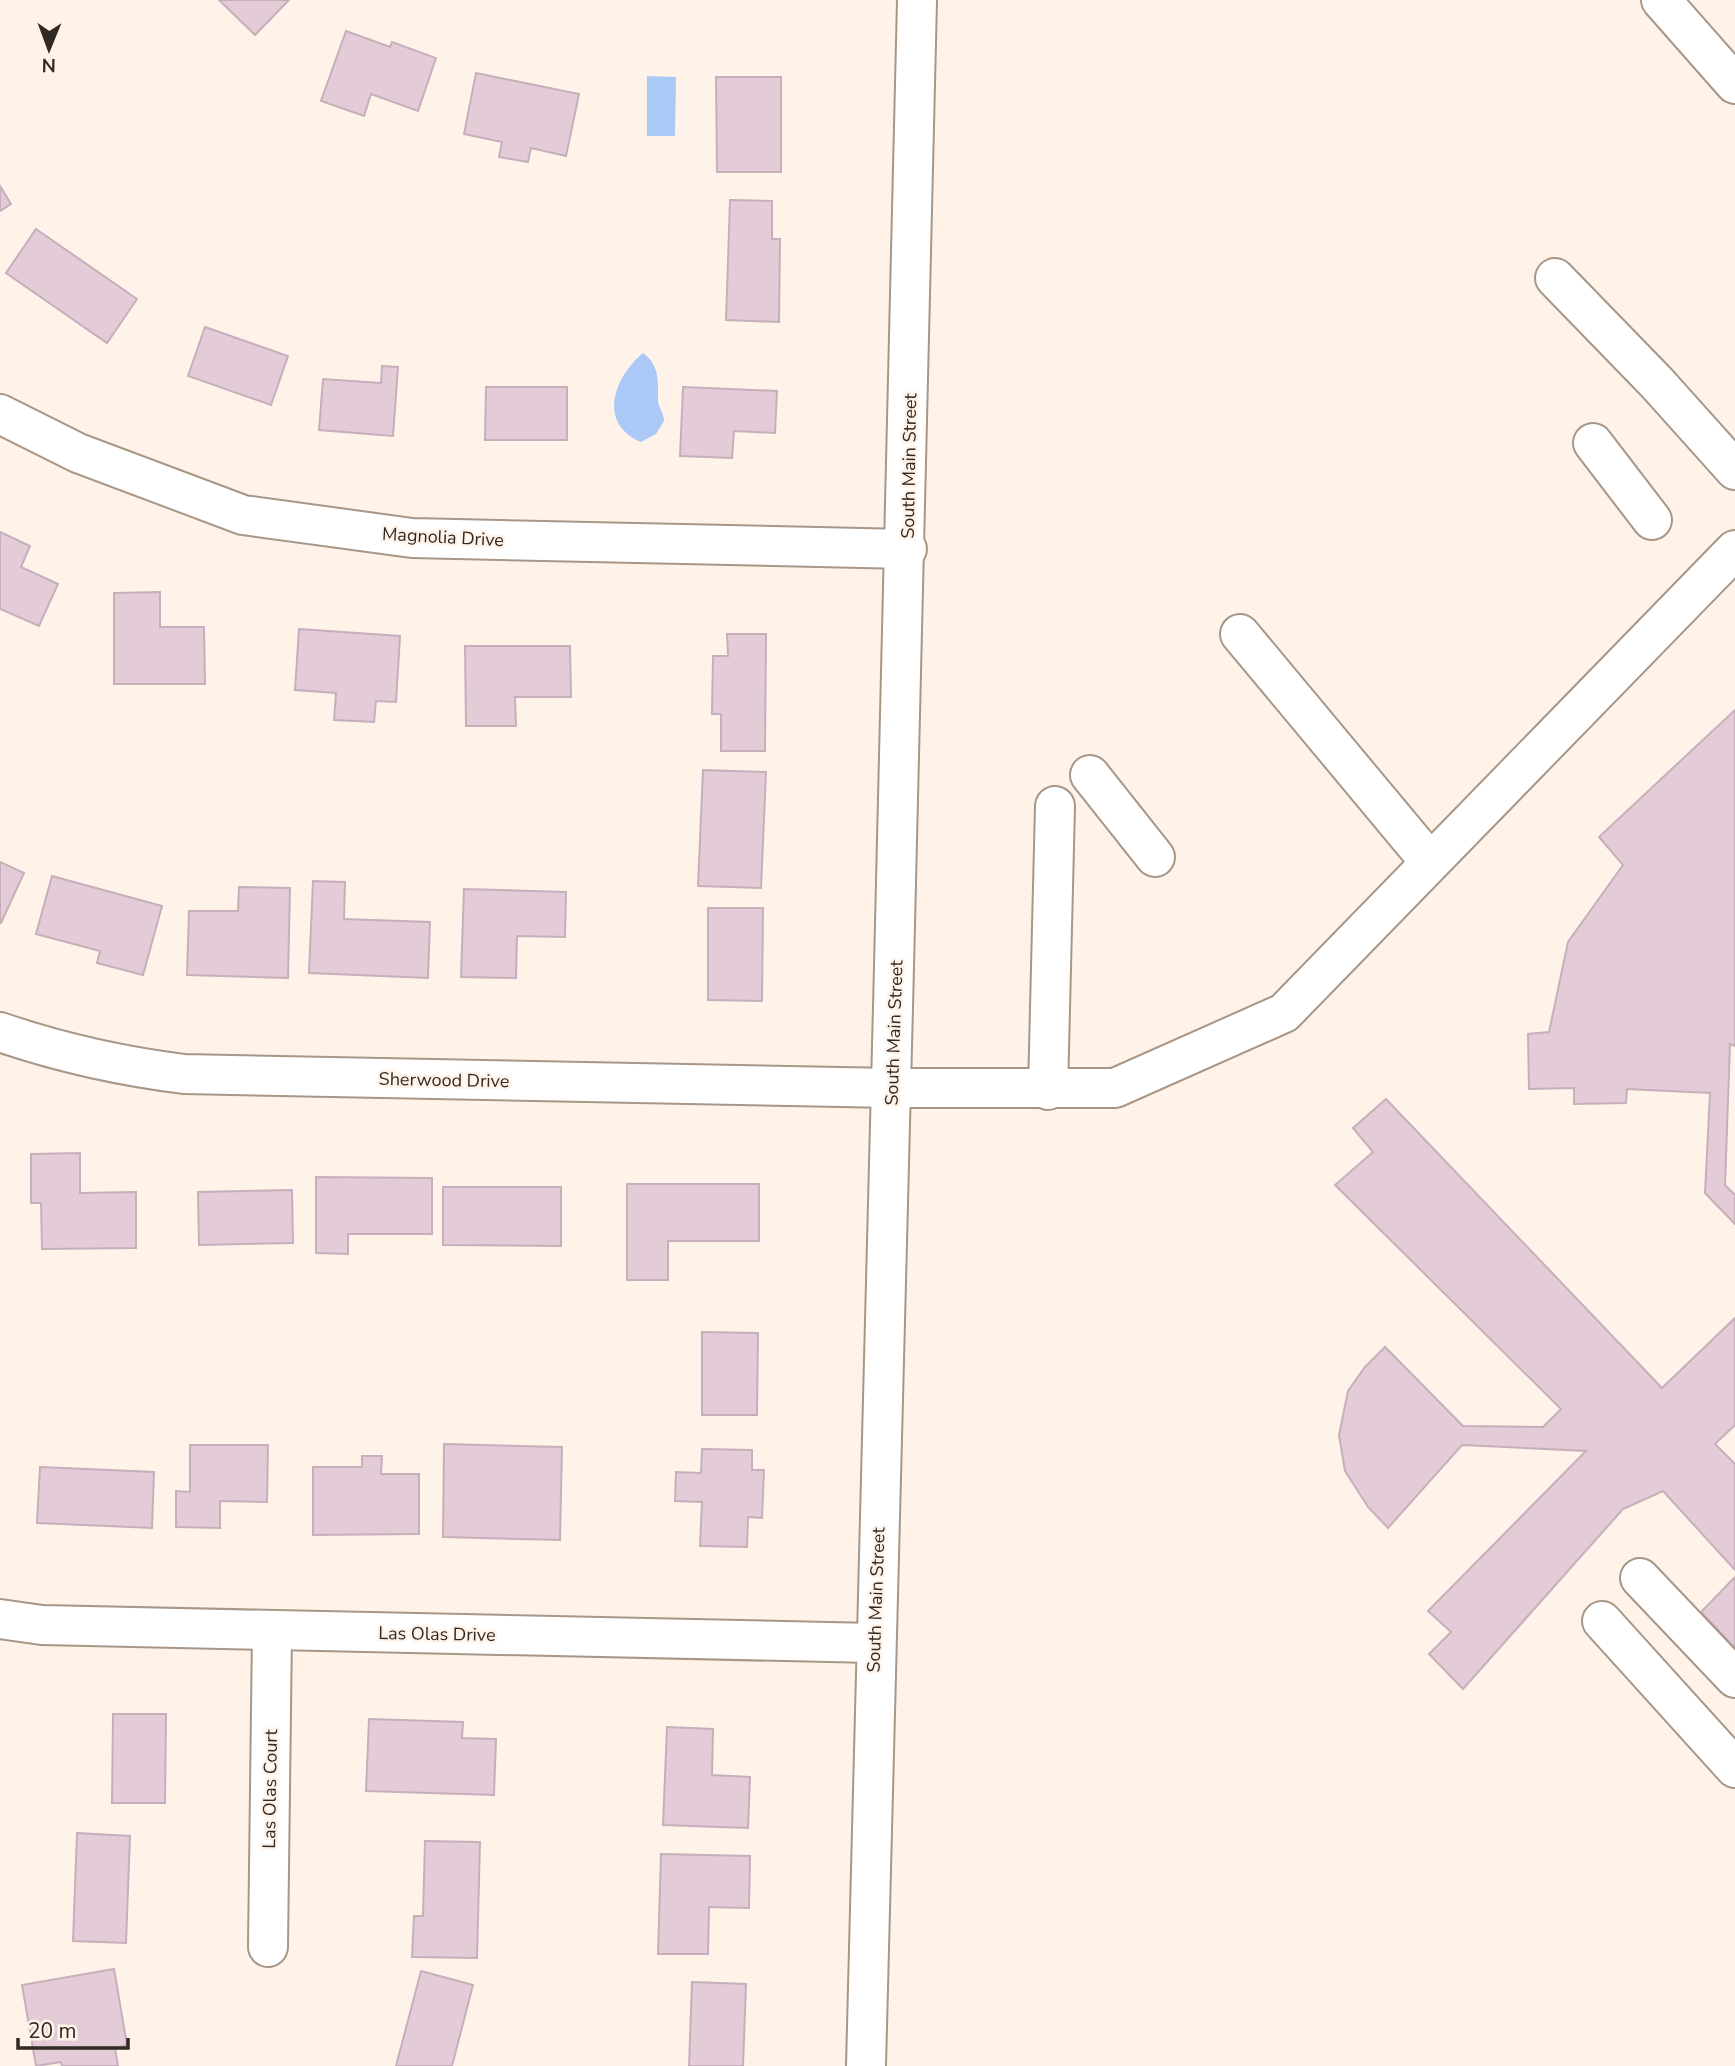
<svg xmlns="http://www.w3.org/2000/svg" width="1735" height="2066" font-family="'Nunito Sans',sans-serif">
  <rect width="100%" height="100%" fill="#fff3e9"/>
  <g fill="#abc9f6">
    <polygon points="647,76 676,77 675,136 647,136"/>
    <path d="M643,353c17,12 15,30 15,47 0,7 6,13 6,21l-8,13 -15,8c-44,-19 -27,-65 2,-89z"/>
  </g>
  <g fill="#e3ccd8" stroke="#c6afbb" stroke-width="2">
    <polygon points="219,0 289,0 255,35"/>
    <polygon points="346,31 390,47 392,42 436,58 418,111 371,94 364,116 321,101"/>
    <polygon points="476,73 579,94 566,156 531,148 528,162 499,157 502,142 464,134"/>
    <polygon points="716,77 781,77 781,172 717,172"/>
    <polygon points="0,186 11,204 0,211"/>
    <polygon points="730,200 772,201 772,239 780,239 779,322 726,320"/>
    <polygon points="36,229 137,299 107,343 6,273"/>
    <polygon points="205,327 288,356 271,405 188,376"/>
    <polygon points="382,366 398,367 393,436 319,430 323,379 381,383"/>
    <polygon points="486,387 567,387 567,440 485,440"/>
    <polygon points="683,387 777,391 775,433 734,431 732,458 680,456"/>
    <polygon points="0,532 30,546 21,567 58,584 39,626 0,609"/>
    <polygon points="160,592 160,627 204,627 205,684 114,684 114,593"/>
    <polygon points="299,629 400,636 396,702 376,701 374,722 334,720 336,693 295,690"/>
    <polygon points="727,634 766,634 765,751 721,751 721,714 712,714 713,656 728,656"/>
    <polygon points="465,646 570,646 571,697 515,697 516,726 466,726"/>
    <polygon points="1735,710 1735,1046 1730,1044 1725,1185 1735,1195 1735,1224 1705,1193 1710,1093 1627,1089 1626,1103 1574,1104 1574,1088 1529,1089 1528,1034 1549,1032 1568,942 1623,865 1599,837"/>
    <polygon points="703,770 766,772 761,888 698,886"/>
    <polygon points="0,862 24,873 1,923 0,923"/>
    <polygon points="52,876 162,906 143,975 97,963 100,951 36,934"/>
    <polygon points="313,881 345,882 344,919 430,922 428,978 309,973"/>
    <polygon points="239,887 290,888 288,978 187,975 189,911 238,911"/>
    <polygon points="464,889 566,892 565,937 517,936 516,978 461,977"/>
    <polygon points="708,908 763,908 762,1001 708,1000"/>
    <polygon points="1386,1099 1662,1388 1735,1318 1735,1425 1715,1444 1735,1464 1735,1570 1663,1491 1623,1509 1463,1689 1429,1654 1451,1632 1428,1611 1586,1451 1462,1445 1388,1528 1368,1507 1345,1471 1339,1435 1348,1391 1365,1367 1385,1347 1463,1426 1543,1427 1561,1409 1335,1185 1373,1152 1353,1128"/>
    <polygon points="80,1153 80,1193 136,1192 136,1248 42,1249 41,1203 31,1203 31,1154"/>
    <polygon points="316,1177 432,1178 432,1234 348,1234 348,1254 316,1253"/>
    <polygon points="627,1184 759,1184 759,1241 668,1241 668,1280 627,1280"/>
    <polygon points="443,1187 561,1187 561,1246 443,1245"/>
    <polygon points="292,1190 293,1243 199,1245 198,1192"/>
    <polygon points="702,1332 758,1333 757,1415 702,1415"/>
    <polygon points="444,1444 562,1447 560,1540 443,1537"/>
    <polygon points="190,1445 268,1445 267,1502 220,1501 220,1528 176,1527 176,1491 190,1492"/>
    <polygon points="702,1449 752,1450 752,1470 764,1470 762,1518 748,1517 747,1547 700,1546 702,1502 675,1501 676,1472 701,1473"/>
    <polygon points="362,1456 382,1456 381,1474 419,1474 419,1534 313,1535 313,1467 362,1467"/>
    <polygon points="40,1467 154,1472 152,1528 37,1523"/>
    <polygon points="1735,1577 1735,1648 1701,1612"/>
    <polygon points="113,1714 166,1714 165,1803 112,1803"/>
    <polygon points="369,1719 463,1722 462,1738 496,1739 494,1795 366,1791"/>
    <polygon points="667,1727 713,1729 712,1775 750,1777 748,1828 663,1825"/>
    <polygon points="77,1833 130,1836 126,1943 73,1941"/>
    <polygon points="425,1841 480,1842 477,1958 412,1957 414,1916 423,1916"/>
    <polygon points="661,1854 750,1856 749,1908 709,1907 708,1954 658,1954"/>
    <polygon points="114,1969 127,2045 115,2048 118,2066 62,2066 61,2062 36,2066 22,1985"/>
    <polygon points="421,1971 473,1985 452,2066 396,2066"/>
    <polygon points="692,1982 746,1984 743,2066 689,2066"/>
  </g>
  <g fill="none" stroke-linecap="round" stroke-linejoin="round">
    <g stroke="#a89687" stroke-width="42">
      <g id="minor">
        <polyline points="1661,0 1735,84"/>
        <polyline points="1555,278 1657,383 1735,470"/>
        <polyline points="0,414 78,453 243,515 412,538 907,549"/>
        <polyline points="1593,443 1652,520"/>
        <polyline points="1240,634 1430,862"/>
        <polyline points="1090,775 1155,857"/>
        <path d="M0,1032c61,21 120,34 184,42l709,14h222l169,-75 451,-463"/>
        <polyline points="1048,1090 1055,806"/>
        <polyline points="1640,1578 1735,1678"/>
        <polyline points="0,1619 42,1625 874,1643"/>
        <polyline points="1602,1621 1735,1768"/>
        <polyline points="268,1947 272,1631"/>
        <path d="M866,2066c14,-689 39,-1377 51,-2066"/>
      </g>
    </g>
    <use href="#minor" stroke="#fff" stroke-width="38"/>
  </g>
  <g text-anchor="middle" stroke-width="5" stroke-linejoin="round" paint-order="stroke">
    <g font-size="18" fill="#312923" stroke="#fff3e9">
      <text transform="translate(909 466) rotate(-89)" y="6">South Main Street</text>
      <text transform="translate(443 537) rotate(3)" y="6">Magnolia Drive</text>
      <text transform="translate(894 1033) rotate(-88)" y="6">South Main Street</text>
      <text transform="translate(444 1080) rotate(1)" y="6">Sherwood Drive</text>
      <text transform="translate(876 1600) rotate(-88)" y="6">South Main Street</text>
      <text transform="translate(437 1634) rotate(1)" y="6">Las Olas Drive</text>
      <text transform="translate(270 1789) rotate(-89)" y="6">Las Olas Court</text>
    </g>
  </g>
  <g transform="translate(49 49) rotate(181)" stroke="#fff3e9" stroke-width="5" paint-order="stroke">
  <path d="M0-5L12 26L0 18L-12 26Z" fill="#312923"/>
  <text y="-10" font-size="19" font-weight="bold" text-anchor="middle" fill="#312923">N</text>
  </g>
  <path d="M18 2038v10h110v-10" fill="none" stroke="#312923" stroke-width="3.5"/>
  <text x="28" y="2038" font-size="21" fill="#312923" stroke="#fff3e9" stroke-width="5" paint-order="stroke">20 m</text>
</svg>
